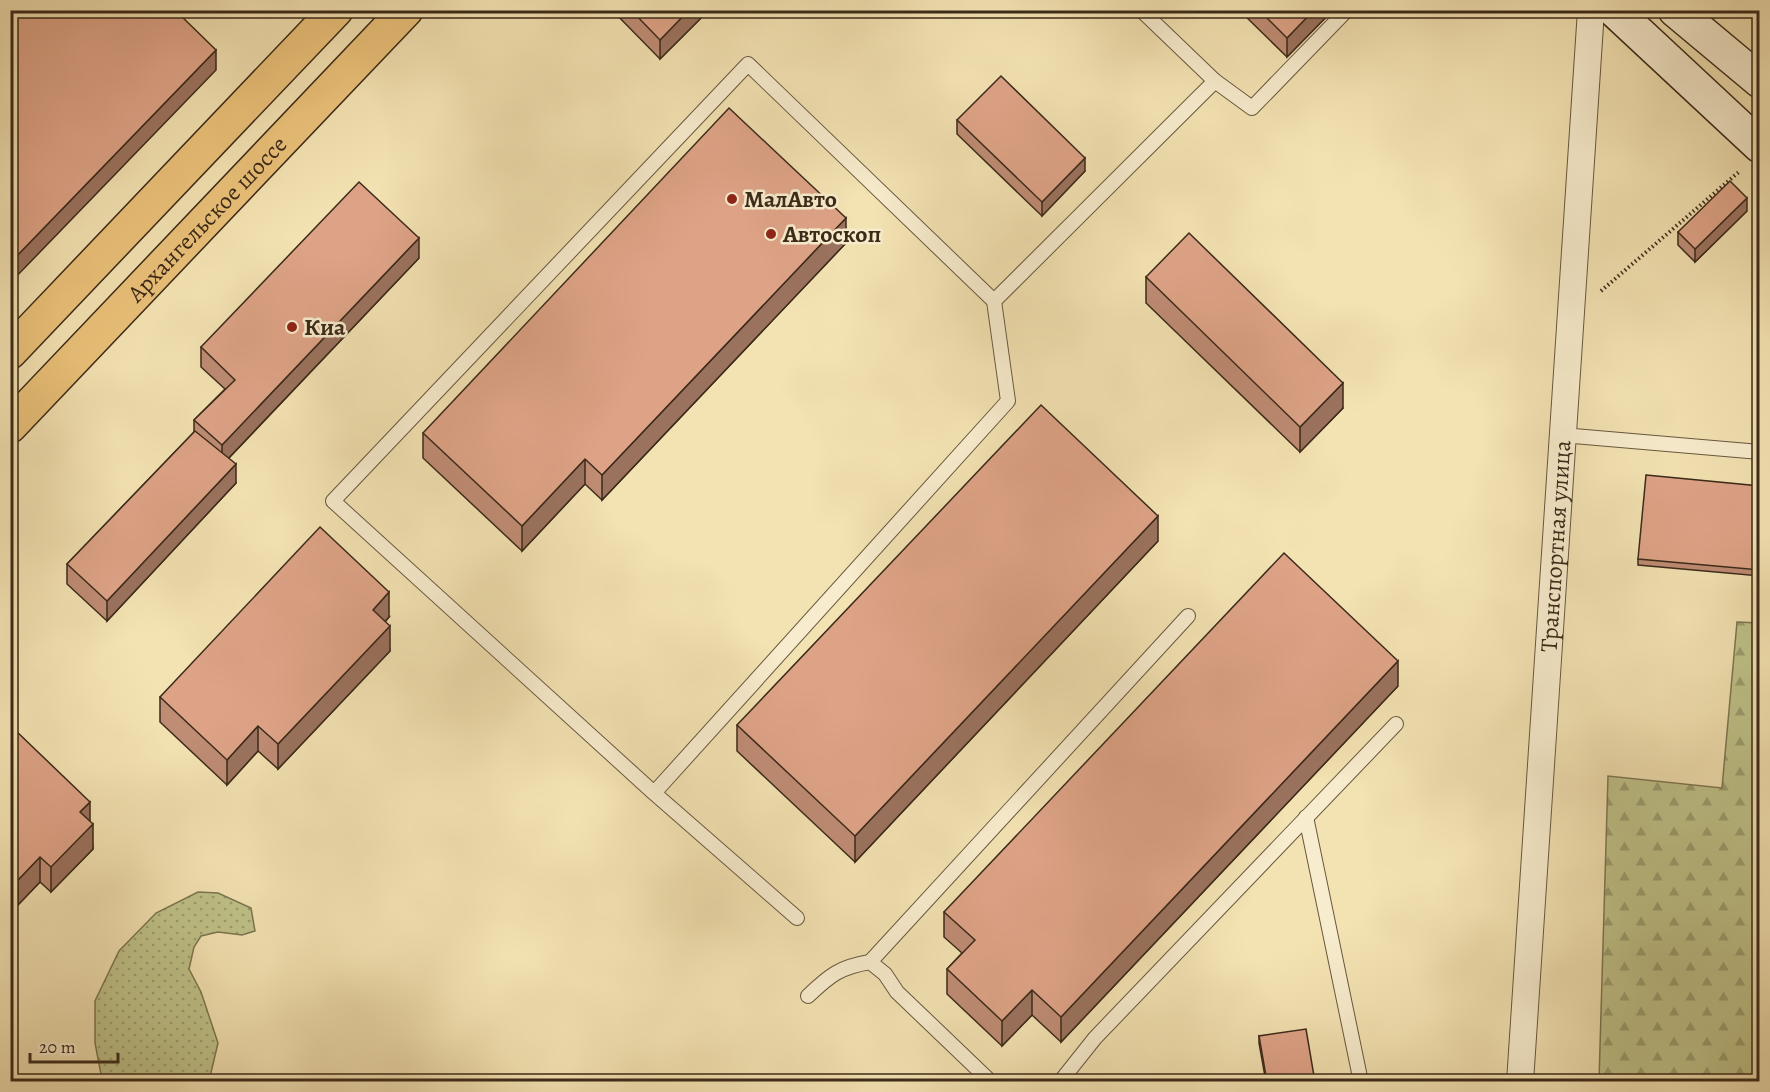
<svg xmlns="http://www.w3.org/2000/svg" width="1770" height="1092" font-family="Alegreya,serif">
  <defs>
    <pattern id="green-dots" width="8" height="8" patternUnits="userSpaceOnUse" patternTransform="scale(1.5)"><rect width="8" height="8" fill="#bfc289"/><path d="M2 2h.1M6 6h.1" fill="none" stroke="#9c9e6f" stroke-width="1.8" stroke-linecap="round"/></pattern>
    <pattern id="forest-firs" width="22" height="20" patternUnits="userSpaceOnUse" patternTransform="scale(1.5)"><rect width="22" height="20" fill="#bfc289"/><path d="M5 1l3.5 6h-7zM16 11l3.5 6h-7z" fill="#9c9e6f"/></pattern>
  </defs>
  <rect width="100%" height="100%" fill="#f3e2b2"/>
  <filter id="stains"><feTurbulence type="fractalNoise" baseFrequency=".00333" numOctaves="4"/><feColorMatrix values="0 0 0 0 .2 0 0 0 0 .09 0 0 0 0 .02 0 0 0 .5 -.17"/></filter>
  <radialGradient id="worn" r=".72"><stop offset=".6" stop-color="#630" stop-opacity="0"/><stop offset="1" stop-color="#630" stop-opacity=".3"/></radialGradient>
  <polygon fill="url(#green-dots)" stroke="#7d7651" stroke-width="1.5" points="198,892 218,893 251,908 255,931 242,935 218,932 201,936 194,947 189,969 201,992 218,1043 209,1081 99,1081 101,1074 95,1043 95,1001 119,951 156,913"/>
  <polygon fill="url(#forest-firs)" stroke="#7d7651" stroke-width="1.5" points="1737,622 1760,623 1759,1081 1599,1081 1608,776 1722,788"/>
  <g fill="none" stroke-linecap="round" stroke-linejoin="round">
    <g stroke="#69583f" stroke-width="16">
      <g id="lane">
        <polyline points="1141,10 1215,81 1252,108 1347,10"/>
        <polyline points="994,301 1215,81"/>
        <polyline points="1562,435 1760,452"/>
        <polyline points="654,793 333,501 748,64 994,301 1008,401 654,793 797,918"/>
        <polyline points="1306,817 1361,1082"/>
        <polyline points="870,962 1188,616"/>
        <path d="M808,996c22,-21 32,-29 62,-34l15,12 12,18 94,90"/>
        <polyline points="1060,1082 1095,1038 1396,724"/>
      </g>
    </g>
    <g stroke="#69583f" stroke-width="28">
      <g id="street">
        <path id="s1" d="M1520,1082l71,-1072"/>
      </g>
    </g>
    <g stroke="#3b2a19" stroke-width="36">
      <g id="secondary">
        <polyline points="1614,10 1760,146"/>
        <polyline points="1675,10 1760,81"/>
      </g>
    </g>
    <g stroke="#3b2a19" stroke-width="36">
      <g id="primary">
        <polyline points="10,352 336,10"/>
        <path id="s2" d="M10,426l396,-416"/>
      </g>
    </g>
    <polyline stroke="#3b2a19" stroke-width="4" stroke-dasharray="1.5 3" stroke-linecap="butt" points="1601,291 1740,171"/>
    <use href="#lane" stroke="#f7eccd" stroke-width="14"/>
    <use href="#street" stroke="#f7eccd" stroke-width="26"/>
    <use href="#secondary" stroke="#f7eccd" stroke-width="33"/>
    <use href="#primary" stroke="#eac179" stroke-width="33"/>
  </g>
  <g fill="#bf8c74" stroke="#3b2a19" stroke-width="1.5">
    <polygon points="612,10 709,10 660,59"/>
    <polygon points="1239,10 1333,10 1287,57"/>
    <polygon points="957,120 1085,171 1042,216 957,134"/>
    <polygon points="1747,211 1695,262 1678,245 1678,232"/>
    <polygon points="846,243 602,500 585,484 522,551 423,458 423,433"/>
    <polygon points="419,258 229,458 236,483 107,621 67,584 67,564 194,432 194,420 225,389 201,367 201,347"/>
    <polygon points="1146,277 1343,408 1300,452 1146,303"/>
    <polygon points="1760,486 1760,576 1638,565 1638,559"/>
    <polygon points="1158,541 855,862 737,751 737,725"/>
    <polygon points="389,617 385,622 390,651 278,769 258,751 227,785 160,722 160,697"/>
    <polygon points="1398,686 1061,1042 1032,1015 1002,1046 947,994 947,969 962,953 944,937 944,912"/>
    <polygon points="10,732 90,821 93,849 51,892 40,882 18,905 10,898"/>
    <polygon points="1259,1036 1315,1082 1266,1082 1259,1043"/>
  </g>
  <g fill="#9b725e" stroke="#3b2a19" stroke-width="1.5">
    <polygon points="689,10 709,10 660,59 660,40"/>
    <polygon points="1314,10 1333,10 1287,57 1287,38"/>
    <polygon points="216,50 216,70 10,283 10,263"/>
    <polygon points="1085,158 1085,171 1042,216 1042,202"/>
    <polygon points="1747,198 1747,211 1695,262 1695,249"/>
    <polygon points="846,218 846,243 602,500 602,475"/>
    <polygon points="419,238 419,258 222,465 222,445"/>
    <polygon points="1343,383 1343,408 1300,452 1300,427"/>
    <polygon points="585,459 585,484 522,551 522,526"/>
    <polygon points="236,464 236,483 107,621 107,601"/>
    <polygon points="1158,516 1158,541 855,862 855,836"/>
    <polygon points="389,592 389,617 373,635 373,610"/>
    <polygon points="390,626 390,651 278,769 278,744"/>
    <polygon points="1398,661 1398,686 1061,1042 1061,1017"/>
    <polygon points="258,726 258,751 227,785 227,760"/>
    <polygon points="90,802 90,827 93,824 93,849 51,892 51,867 80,812"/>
    <polygon points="40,857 40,882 18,905 18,880"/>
    <polygon points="1032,990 1032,1015 1002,1046 1002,1021"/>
  </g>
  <g fill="#dea387" stroke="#3b2a19" stroke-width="1.5">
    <polygon points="10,10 175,10 216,50 10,263"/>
    <polygon points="631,10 689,10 660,40"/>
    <polygon points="1259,10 1314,10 1287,38"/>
    <polygon points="1001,76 1085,158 1042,202 957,120"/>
    <polygon points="729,108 846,218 602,475 585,459 522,526 423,433"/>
    <polygon points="1730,181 1747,198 1695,249 1678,232"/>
    <polygon points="359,182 419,238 222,445 194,420 235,380 201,347"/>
    <polygon points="1189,233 1343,383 1300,427 1146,277"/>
    <polygon points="1041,405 1158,516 855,836 737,725"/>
    <polygon points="195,431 236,464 107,601 67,564"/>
    <polygon points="1646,475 1760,486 1760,570 1638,559"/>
    <polygon points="320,527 389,592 373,610 390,626 278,744 258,726 227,760 160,697"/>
    <polygon points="1284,553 1398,661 1061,1017 1032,990 1002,1021 947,969 975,940 944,912"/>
    <polygon points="14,729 90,802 80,812 93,824 51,867 40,857 18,880 10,873 10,732"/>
    <polygon points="1306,1029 1315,1082 1267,1082 1259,1036"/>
  </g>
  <g fill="#8f2418" stroke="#f7eccd" stroke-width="2">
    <circle cx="732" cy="199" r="6"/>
    <circle cx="771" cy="234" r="6"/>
    <circle cx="292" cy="327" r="6"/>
  </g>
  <g text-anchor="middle" stroke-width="5" stroke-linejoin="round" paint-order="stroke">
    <g font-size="24" font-weight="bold" fill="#3b2a19" stroke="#f7eccd" text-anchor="start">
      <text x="744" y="207">МалАвто</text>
      <text x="783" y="242">Автоскоп</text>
      <text x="304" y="335">Киа</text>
    </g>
    <g font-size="24" fill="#3b2a19" stroke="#f7eccd">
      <text dy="8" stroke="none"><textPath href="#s2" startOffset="286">Архангельское шоссе</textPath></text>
      <text dy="8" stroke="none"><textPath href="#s1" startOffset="537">Транспортная улица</textPath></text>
    </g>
  </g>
  <rect width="1770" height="1092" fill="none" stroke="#f3e2b2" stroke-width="36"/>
  <rect x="12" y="12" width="1746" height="1068" fill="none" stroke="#3b2a19" stroke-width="3"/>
  <rect x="18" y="18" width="1734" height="1056" fill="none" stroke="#3b2a19" stroke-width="1.5"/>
  <path d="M30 1053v9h88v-9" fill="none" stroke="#3b2a19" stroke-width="3"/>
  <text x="39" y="1053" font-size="18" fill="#3b2a19" stroke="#f7eccd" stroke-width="4.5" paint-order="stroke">20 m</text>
  <rect width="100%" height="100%" filter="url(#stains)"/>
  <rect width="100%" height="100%" fill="url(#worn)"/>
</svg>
